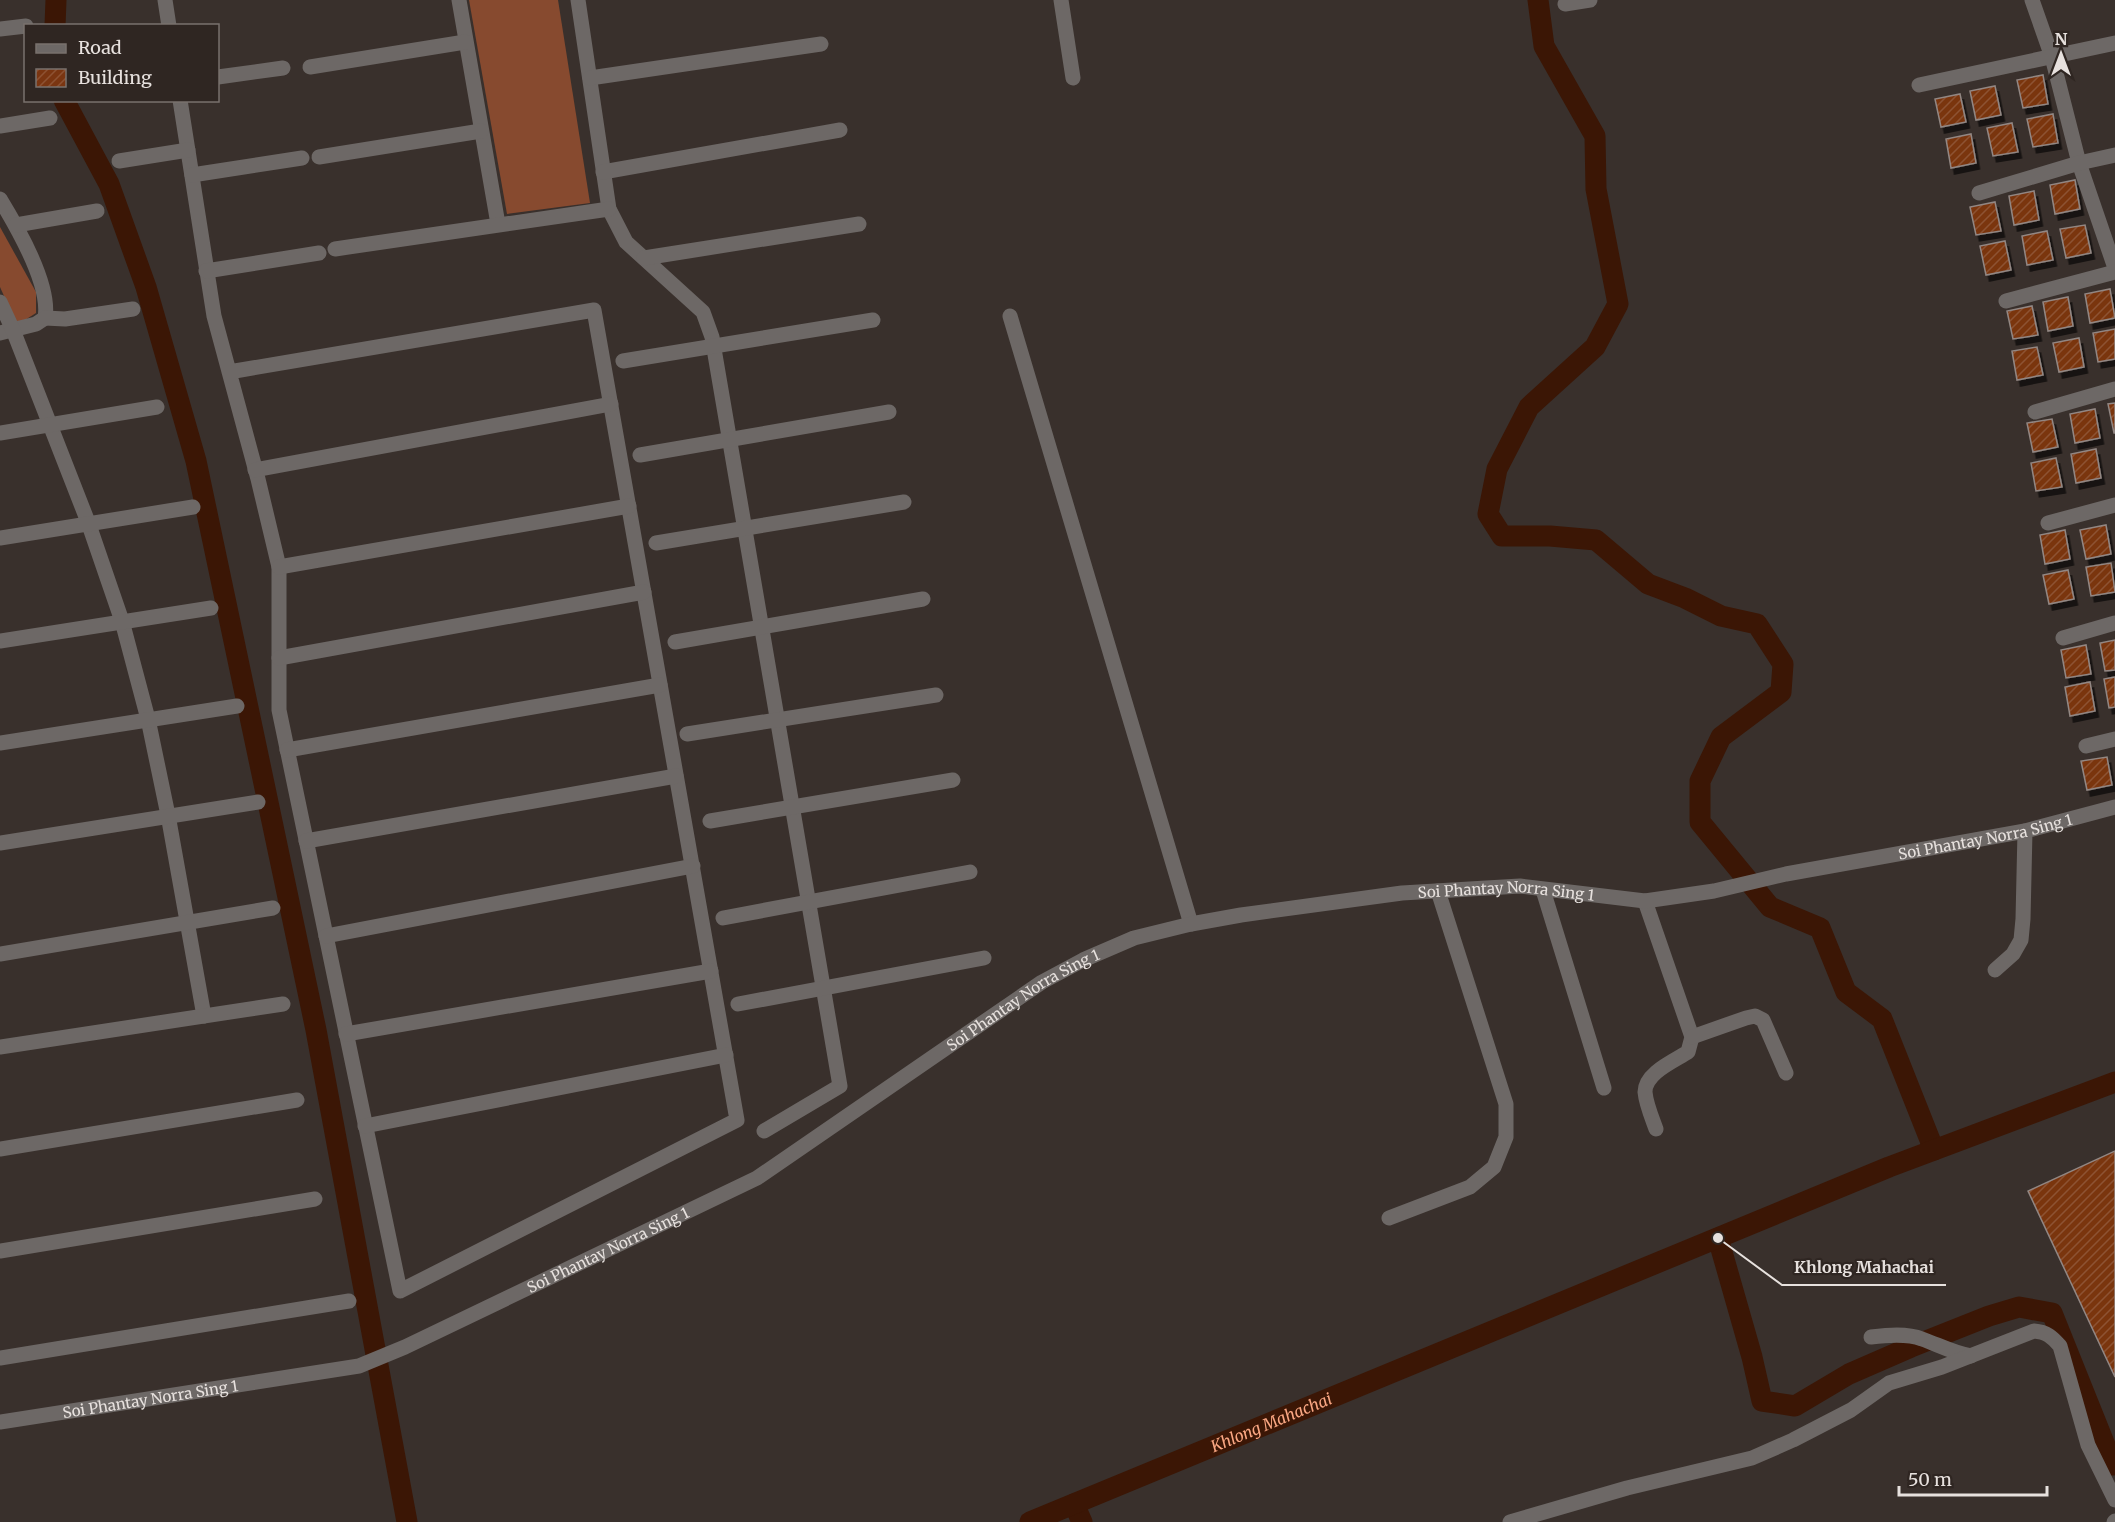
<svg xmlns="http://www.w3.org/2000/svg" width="2115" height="1522" viewBox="0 0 2115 1522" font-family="Merriweather,serif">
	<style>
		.garden { fill: #874a2f }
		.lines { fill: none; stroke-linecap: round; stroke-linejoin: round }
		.canal { stroke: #3b1605; stroke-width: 21 }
		.building { fill: url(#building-hatch); stroke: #928783; stroke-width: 1.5; filter: url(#shadow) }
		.minor { stroke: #6d6866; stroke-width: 15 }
		.tertiary { stroke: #6d6866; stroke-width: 15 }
		.labels { text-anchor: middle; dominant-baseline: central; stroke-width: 4.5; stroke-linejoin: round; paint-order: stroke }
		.street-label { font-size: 15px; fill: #e7e1de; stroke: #2f2622 }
		.water-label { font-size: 16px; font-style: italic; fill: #faa783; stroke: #2f2622 }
		.leader { fill: none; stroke: #e7e1de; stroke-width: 2 }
		.callout-dot { fill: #e7e1de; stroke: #2f2622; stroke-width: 2 }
		.callout-label { font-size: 16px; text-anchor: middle; font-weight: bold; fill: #e7e1de; stroke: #2f2622; stroke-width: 4.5; stroke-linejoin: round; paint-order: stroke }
	</style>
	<defs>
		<pattern id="building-hatch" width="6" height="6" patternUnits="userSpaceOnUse" patternTransform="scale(1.5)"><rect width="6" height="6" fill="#7a3511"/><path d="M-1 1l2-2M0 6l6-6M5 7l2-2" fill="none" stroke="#8d5233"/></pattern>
		<filter id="shadow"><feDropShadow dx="3.5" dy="6" stdDeviation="0" flood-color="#0009"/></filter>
	</defs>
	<rect width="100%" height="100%" fill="#39302c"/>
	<g class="garden">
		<polygon points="469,0 558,0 590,203 507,214"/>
		<polygon points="0,227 36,292 36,313 25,320 16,323 0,287"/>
	</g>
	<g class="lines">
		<g class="canal">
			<polyline points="1538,0 1544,46 1595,136 1596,189 1618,304 1595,347 1529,407 1497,469 1488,514 1502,536 1550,536 1596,540 1648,584 1685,598 1721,616 1757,624 1783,664 1781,692 1721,737 1700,781 1700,822 1770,907 1820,928 1846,992 1882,1019 1934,1150"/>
			<polyline points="55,26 56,0"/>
			<polyline points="64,100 109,184 146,287 196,461 316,1030 407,1522"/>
			<polyline points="1718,1238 1752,1357 1762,1401 1795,1406 1849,1374 1911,1347 1989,1316 2019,1307 2052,1313 2113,1465"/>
			<polyline points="1074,1504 1082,1522"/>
			<path id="s1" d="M1030,1522L1889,1167L2115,1082"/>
		</g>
	</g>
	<g class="building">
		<polygon points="2043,75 2048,104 2023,108 2017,80"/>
		<polygon points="1995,86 2001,115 1976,120 1970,91"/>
		<polygon points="1960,94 1966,122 1941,127 1935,99"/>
		<polygon points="2053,114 2058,143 2033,147 2027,119"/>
		<polygon points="2012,123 2018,152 1993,156 1987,128"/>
		<polygon points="1971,134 1976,163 1951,168 1946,139"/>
		<polygon points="2075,180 2080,209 2055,214 2050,185"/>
		<polygon points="2034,191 2039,220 2014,225 2009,196"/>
		<polygon points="1995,202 2001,231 1976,235 1970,207"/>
		<polygon points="2085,225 2091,253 2066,258 2060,229"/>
		<polygon points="2047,231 2053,260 2027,265 2022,236"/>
		<polygon points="2005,241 2011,270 1986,275 1980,246"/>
		<polygon points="2110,289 2115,318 2090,323 2085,294"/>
		<polygon points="2068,297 2073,326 2048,331 2043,302"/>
		<polygon points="2032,306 2038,335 2013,339 2007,311"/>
		<polygon points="2115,329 2115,359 2098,362 2093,333"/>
		<polygon points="2079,338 2084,367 2059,372 2053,343"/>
		<polygon points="2037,347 2043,375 2017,380 2012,351"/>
		<polygon points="2115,403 2115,433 2114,433 2108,404"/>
		<polygon points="2095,409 2100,438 2075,443 2070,414"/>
		<polygon points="2052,419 2058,447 2033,452 2027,423"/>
		<polygon points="2096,449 2101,478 2076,483 2071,454"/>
		<polygon points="2056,458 2062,487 2036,491 2031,463"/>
		<polygon points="2106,525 2111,554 2086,559 2080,530"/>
		<polygon points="2065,530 2070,559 2045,564 2040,535"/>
		<polygon points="2111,563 2115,592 2091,596 2086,567"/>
		<polygon points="2068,570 2074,599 2049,604 2043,575"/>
		<polygon points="2115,640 2115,670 2105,671 2100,643"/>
		<polygon points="2086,645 2091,674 2066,678 2061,650"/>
		<polygon points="2115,677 2115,707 2109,708 2104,679"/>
		<polygon points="2090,682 2095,711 2070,716 2065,687"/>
		<polygon points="2107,757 2112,785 2087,790 2081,761"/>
		<polygon points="2115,1151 2115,1377 2028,1191"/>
	</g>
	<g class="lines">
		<g class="minor">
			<polyline points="165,0 169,26"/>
			<polyline points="459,0 498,224"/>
			<polyline points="578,0 609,209 626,242 703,312 712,337 840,1086 764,1131"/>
			<polyline points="1061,0 1073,78"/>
			<polyline points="2032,0 2052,57 2079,163 2115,268"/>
			<polyline points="1565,4 1590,0"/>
			<polyline points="0,29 26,26"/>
			<polyline points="310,67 465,42"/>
			<polyline points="218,77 283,68"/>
			<polyline points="590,78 821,44"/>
			<polyline points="1919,85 2115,43"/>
			<polyline points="180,100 214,316 258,479 279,567 279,710 400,1291 737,1120 594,310 229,372"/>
			<polyline points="0,126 50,118"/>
			<polyline points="319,157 481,131"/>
			<polyline points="119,161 188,150"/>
			<polyline points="603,172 840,130"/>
			<polyline points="192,175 302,158"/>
			<polyline points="1979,193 2079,163 2115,155"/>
			<path d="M0,199C17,227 51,285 45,318L36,324L0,333"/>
			<polyline points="16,225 97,211"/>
			<polyline points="335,249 609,209"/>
			<polyline points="644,258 859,224"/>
			<polyline points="206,271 319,253"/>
			<polyline points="2006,301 2115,272"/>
			<polyline points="0,302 13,330 88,522 122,621 148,719 168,815 204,1016"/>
			<polyline points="1010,316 1191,924"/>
			<polyline points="45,318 65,319 133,309"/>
			<polyline points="623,361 873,320"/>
			<polyline points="2035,412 2115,389"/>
			<polyline points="0,433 157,407"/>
			<polyline points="640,455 889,412"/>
			<polyline points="255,470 611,404"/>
			<polyline points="2048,523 2115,505"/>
			<polyline points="0,538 193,507"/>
			<polyline points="656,543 904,502"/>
			<polyline points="279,567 629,506"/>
			<polyline points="2063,638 2115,623"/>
			<polyline points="0,641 211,608"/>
			<polyline points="675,642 923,599"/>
			<polyline points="279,658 644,592"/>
			<polyline points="687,734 936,695"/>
			<polyline points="0,743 237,706"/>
			<polyline points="2086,746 2115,739"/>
			<polyline points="287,750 660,685"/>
			<polyline points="710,821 953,780"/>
			<polyline points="306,841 676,776"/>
			<polyline points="0,843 258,802"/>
			<polyline points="1543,890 1604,1088"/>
			<path d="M1645,901L1692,1037L1688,1052C1674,1061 1645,1073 1645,1092C1646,1104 1652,1118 1656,1129"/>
			<polyline points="723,918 970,872"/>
			<polyline points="326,936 693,866"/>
			<polyline points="0,954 273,908"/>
			<polyline points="1995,970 2013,954 2021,940 2023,919 2025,831"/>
			<polyline points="738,1004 984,958"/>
			<polyline points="346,1034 711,971"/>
			<polyline points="1692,1037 1746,1018 1755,1016 1763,1020 1786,1073"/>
			<polyline points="0,1047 283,1004"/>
			<polyline points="365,1126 726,1055"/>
			<polyline points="0,1149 297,1100"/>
			<polyline points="1389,1218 1470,1187 1494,1167 1506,1137 1506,1104 1438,891"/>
			<polyline points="0,1251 315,1199"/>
			<path d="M1871,1337C1887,1335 1907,1333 1922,1339C1939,1345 1953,1353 1971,1356"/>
			<polyline points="0,1358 349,1301"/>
			<path id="s2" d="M0,1422L359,1366L405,1347L757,1178L1042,982L1083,960L1134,938L1191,924L1241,915L1402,893L1520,886L1645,901L1714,891L1786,874L2025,831L2115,807"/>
			<path d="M1510,1522L1627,1488L1752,1458L1793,1440L1851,1410L1889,1383L1942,1367L2034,1331C2047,1332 2052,1337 2060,1346L2088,1445L2115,1500"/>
		</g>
		<polyline class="tertiary" points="2114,1522 2115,1521"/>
	</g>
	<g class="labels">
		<g class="street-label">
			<text stroke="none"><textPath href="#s2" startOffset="2114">Soi Phantay Norra Sing 1</textPath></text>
			<text stroke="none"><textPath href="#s2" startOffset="1628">Soi Phantay Norra Sing 1</textPath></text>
			<text stroke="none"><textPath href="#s2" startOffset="1124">Soi Phantay Norra Sing 1</textPath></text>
			<text stroke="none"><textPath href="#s2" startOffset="638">Soi Phantay Norra Sing 1</textPath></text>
			<text stroke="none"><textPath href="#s2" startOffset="152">Soi Phantay Norra Sing 1</textPath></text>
		</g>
		<g class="water-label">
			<text stroke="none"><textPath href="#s1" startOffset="261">Khlong Mahachai</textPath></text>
		</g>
	</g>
	<path class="leader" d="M1718 1238L1782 1285H1946"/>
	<circle class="callout-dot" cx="1718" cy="1238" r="6"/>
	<g class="callout-label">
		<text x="1864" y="1273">Khlong Mahachai</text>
	</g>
	<rect x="24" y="24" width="195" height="78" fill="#2f2622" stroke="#79716d" stroke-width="1.5"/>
	<rect x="36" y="44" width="30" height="9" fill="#6d6866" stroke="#79716d" stroke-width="1.5"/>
	<text x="78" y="54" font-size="18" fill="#e7e1de">Road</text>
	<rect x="36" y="69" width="30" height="18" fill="url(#building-hatch)" stroke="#79716d" stroke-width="1.5"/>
	<text x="78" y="84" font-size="18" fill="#e7e1de">Building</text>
	<g transform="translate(2061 54)" stroke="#2f2622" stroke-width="4.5" paint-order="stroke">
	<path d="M0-4.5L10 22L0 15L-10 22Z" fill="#e7e1de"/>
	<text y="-9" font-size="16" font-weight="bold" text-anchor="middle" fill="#e7e1de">N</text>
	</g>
	<path d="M1899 1486v9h148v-9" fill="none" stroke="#e7e1de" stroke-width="3"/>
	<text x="1908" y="1486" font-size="18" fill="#e7e1de" stroke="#2f2622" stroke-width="4.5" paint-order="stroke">50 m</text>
</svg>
